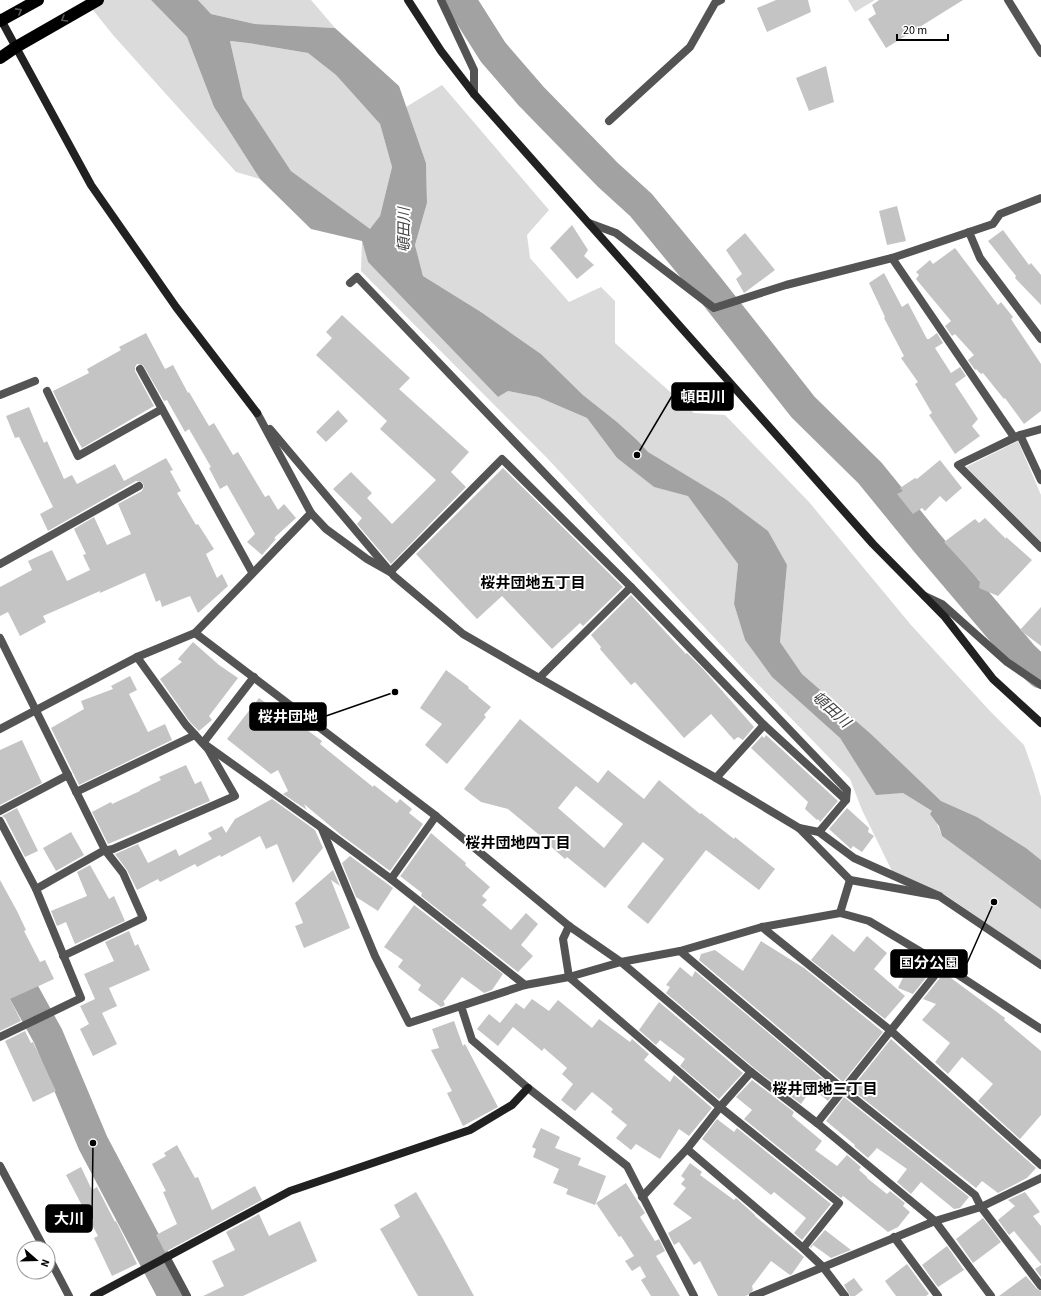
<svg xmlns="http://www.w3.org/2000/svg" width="1041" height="1296" viewBox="0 0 1041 1296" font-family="'Source Sans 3','Noto Sans JP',sans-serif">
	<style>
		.green { fill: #dbdbdb }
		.water { fill: #a2a2a2; fill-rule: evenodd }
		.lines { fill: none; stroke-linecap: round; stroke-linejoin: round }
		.river { stroke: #a2a2a2; stroke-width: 31 }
		.building { fill: #c4c4c4; fill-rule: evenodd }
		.street { stroke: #545454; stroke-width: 8 }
		.secondary { stroke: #212121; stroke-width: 8 }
		.highway { stroke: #000; stroke-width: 12 }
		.oneway { stroke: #595959 }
		.labels { text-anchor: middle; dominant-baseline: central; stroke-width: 4; stroke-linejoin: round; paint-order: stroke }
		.water-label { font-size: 15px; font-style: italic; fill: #434343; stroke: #fff }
		.neighbourhood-label { font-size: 15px; font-weight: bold; fill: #000; stroke: #fff }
		.leader { fill: none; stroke: #000; stroke-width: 1.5 }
		.callout-dot { fill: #000; stroke: #fff; stroke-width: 1.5 }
		.callout { fill: #000; stroke: #000; stroke-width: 1.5 }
		.callout-label { font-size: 15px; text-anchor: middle; font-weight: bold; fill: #fff }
	</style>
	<rect width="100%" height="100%" fill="#fff"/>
	<g class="green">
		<polygon points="85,0 151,0 187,37 214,107 260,179 236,172 113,35"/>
		<polygon points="198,0 311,0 335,28 255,24 211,14"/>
		<polygon points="848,0 875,0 855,12"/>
		<polygon points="230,41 248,43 308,53 336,75 380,124 392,167 380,216 370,230 291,171 243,98"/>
		<polygon points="442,85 549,210 527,235 530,258 569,302 601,287 615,301 615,343 694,413 725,415 809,502 911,625 989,710 1024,745 1034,773 1041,797 1041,860 1026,848 977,817 941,801 871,734 802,674 780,642 787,565 724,498 647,452 637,440 617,422 583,395 541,354 481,312 423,276 415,245 427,203 426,163 406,107"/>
		<polygon points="362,241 368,262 498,397 508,391 538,397 587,418 617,458 654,487 691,495 738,564 734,604 745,640 772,677 840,738 876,794 903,793 932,811 942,836 1041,909 1041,961 947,896 892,871 862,810 850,779 748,674 548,459 361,271"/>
		<polygon points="1018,441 1041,495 1041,542 966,467"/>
	</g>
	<path class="water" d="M151,0H198L211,14L255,24L335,28L399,86L426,163L427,203L415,245L423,276L481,312L541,354L583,395L617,422L637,440L648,452L724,498L768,531L787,565L780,642L802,674L871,734L941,801L977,817L1026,848L1041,860V909L942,836L939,826L930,814L932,811L903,793L876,795L840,738L772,677L745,640L734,604L738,564L688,496L654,487L617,458L587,418L538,397L508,391L498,397L368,262L362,241L311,229L260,179L214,107L187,37ZM230,41L248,43L308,53L336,75L380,124L392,167L380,216L370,229L291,171L243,98Z"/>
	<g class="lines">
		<g class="river">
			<polyline points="460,0 493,52 531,96 608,175 641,205 707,285 803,407 870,473 927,543 1023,656 1041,673"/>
			<polyline points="0,949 48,1036 93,1143 174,1296"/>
		</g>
	</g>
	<g class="building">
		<polygon points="776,0 808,0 811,12 767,32 757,8"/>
		<polygon points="879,0 963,0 886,48 868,19 876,14 872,5"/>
		<polygon points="826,66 834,102 809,111 796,78"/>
		<polygon points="897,206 906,241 887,245 879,211"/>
		<polygon points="572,225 588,250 584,256 594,265 577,279 550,248"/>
		<polygon points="1003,230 1029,265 1031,263 1041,275 1041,305 1015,278 1016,276 988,241"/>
		<polygon points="745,233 775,270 744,293 736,279 742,274 726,250"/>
		<polygon points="955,248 998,305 1001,302 1013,317 1011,319 1041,364 1041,411 1024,424 1005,398 1004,399 983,373 981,374 976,369 975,370 968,360 974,355 955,334 952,336 945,326 951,321 916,279 919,275 916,272 930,260 933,264"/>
		<polygon points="884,273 902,307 908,303 927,339 929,339 937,333 943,343 935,348 951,373 960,367 966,376 955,384 978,419 972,426 980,436 955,454 929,415 932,413 915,384 918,382 901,358 904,356 884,318 885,317 869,283"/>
		<polygon points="342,315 410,378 399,389 469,452 451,472 466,487 391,564 357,524 362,518 333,489 351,472 372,493 367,498 392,524 436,480 380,429 387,421 316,355 332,338 326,332"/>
		<polygon points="146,333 165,369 173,365 188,393 189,392 209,426 214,423 233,455 238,452 265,497 269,495 278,510 284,504 296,518 274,538 276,539 262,555 247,542 255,534 227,485 220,489 209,468 211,467 189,429 185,432 167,400 164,401 143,365 137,364 135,367 135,371 154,406 82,448 73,433 53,391 89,373 87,369 121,350 119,347"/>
		<polygon points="29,407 44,443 47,441 64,479 72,475 77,484 115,464 124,481 166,458 173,470 170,471 181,491 177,493 196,525 198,524 214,549 206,554 217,578 222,574 228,586 198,613 190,596 162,607 160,600 156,602 145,573 100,593 100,591 43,616 46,622 20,636 8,612 0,616 0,587 32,570 28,561 52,550 67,581 90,570 83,555 86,554 74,529 94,517 107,545 131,534 118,504 142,491 144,486 142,482 136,481 48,531 40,514 53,507 19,437 15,438 6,416"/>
		<polygon points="338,410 348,421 326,442 316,432"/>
		<polygon points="940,460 962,488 946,502 940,496 925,511 922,508 913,514 897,494 903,491 900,488 915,478 917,479"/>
		<polygon points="503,468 623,587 583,626 580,623 552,649 502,596 477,619 416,554"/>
		<polygon points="985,518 1006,539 1006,537 1032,560 998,596 979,588 980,581 944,542 975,519 979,523"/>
		<polygon points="631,595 686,654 687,653 703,669 754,727 743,740 738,737 734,740 711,714 684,738 635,682 631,685 600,649 601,647 591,635"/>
		<polygon points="1041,607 1041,646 1020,630"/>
		<polygon points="193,642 219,665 238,678 209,716 212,720 199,731 190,722 160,679 182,662 178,659"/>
		<polygon points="446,670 469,687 468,688 491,707 484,715 486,717 447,764 425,745 442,724 420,708"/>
		<polygon points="130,676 137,690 129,694 148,732 165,724 172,740 79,785 51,728 84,709 81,701 113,689 111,686"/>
		<polygon points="259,698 289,720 291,718 322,741 320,744 373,787 374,785 397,803 400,799 412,809 409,813 423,824 390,871 341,835 304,804 307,810 283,794 288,791 278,770 271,774 227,739"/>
		<path d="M520,719L598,783L608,770L644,799L659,780L700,814L701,813L734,839L735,837L775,869L759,890L706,850L648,924L627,907L664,859L643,842L605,888L567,857L565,859L548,844L549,843L508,809L481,802L464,789ZM576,786L623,824L604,848L558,808Z"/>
		<polygon points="766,735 838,801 820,822 818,819 817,820 805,809 808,802 751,748 762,736 764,738"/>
		<polygon points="22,740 42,783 0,805 0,750"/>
		<polygon points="186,765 195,784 201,781 210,801 108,844 92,812 111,802 112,804 140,791 140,790 161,780 159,777"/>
		<polygon points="272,799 315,830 323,848 293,883 277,844 266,849 260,836 221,857 220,855 197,867 195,864 160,882 158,879 137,890 127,870 115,854 138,844 148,863 176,849 179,856 212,839 208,833 222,826 226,833 235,819"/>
		<polygon points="17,808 38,851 25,857 5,818 2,816"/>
		<polygon points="847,808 869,828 868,832 874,836 862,852 853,846 851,849 829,829"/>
		<polygon points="71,832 84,855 56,871 43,848"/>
		<polygon points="431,833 466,863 465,865 490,887 482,896 487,900 482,905 511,930 526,913 538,924 521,945 533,956 518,972 421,896 422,893 400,876 399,878"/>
		<polygon points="350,856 393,888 378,911 356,897 342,863"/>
		<polygon points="90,865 109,899 114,896 125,921 75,944 66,922 57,926 51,911 87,896 77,872"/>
		<polygon points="333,870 340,886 331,880 350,928 304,948 295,926 303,923 295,903"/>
		<polygon points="0,880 17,911 26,930 24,931 40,962 45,960 54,979 10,999 21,1021 0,1031"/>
		<polygon points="414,905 503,974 492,990 484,993 462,977 444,1001 443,1000 445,1005 441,1007 418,990 421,985 398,967 403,960 384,947"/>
		<polygon points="129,931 135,946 138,944 150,970 109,988 117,1006 102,1013 117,1044 93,1056 80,1029 89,1024 80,1006 95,999 84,974 114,961 105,942"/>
		<polygon points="832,934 854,952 867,936 887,953 874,969 905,996 885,1019 811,960"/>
		<polygon points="761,941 804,968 883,1032 843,1082 699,960 701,954 715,950 743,971"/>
		<polygon points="912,959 933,969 913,994 898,988"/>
		<polygon points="680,967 692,977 695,971 836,1090 828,1101 812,1088 801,1104 754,1068 666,993 670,987 666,985"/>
		<polygon points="943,974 951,978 1005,1018 1004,1020 1041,1051 1041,1115 1020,1139 978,1101 993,1084 962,1057 948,1074 935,1062 950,1043 922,1020 936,1004 923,999"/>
		<polygon points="532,999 549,1011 558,1000 592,1028 599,1019 630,1042 632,1039 649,1054 644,1060 670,1082 674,1075 712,1108 689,1136 679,1129 660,1159 636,1144 631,1150 616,1138 627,1125 611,1112 613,1109 592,1092 575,1111 561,1100 573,1084 562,1074 567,1068 544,1048 542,1051 513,1027 498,1046 477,1029 489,1014 500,1023 516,1003 524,1009"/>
		<polygon points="659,1002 743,1073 719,1099 680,1066 685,1059 660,1040 656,1045 639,1030"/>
		<polygon points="454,1021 463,1046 465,1044 498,1107 463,1126 447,1093 452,1091 431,1050 439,1048 432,1029"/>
		<polygon points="25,1031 31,1043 33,1042 56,1091 33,1102 5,1041"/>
		<polygon points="891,1039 1036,1168 1027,1178 998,1193 982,1181 976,1188 851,1089"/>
		<polygon points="752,1080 794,1112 792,1116 822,1141 815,1150 837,1166 847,1155 861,1167 859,1170 867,1177 867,1178 887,1194 890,1191 905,1203 903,1206 910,1212 898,1227 888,1232 843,1196 841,1198 744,1119 752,1110 736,1097"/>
		<polygon points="844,1097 969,1197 960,1208 954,1209 921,1182 911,1194 897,1182 907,1169 877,1148 868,1158 854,1146 855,1145 826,1121"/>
		<polygon points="717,1119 734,1132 737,1128 831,1204 802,1240 794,1233 806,1218 774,1192 771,1195 702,1139"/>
		<polygon points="541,1128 560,1137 555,1148 581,1158 578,1165 606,1176 595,1205 566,1194 568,1189 553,1183 559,1169 533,1157 536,1149 532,1147"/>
		<polygon points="177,1145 195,1178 198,1177 212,1210 255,1186 262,1200 165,1252 156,1235 177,1224 163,1192 166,1191 152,1164 166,1156 164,1153"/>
		<polygon points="690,1163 702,1172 700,1175 734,1200 736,1198 755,1215 755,1216 804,1257 792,1274 790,1275 771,1261 752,1286 753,1290 748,1295 745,1296 718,1296 700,1261 694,1265 679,1242 674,1245 668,1233 692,1218 673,1204 686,1188 681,1184 685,1179 681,1176"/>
		<polygon points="81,1167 92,1190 97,1187 115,1222 116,1221 137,1264 112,1276 94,1238 98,1236 66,1175"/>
		<polygon points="626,1183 645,1213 640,1217 655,1241 659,1239 665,1251 656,1256 680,1296 651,1296 641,1280 646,1277 640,1266 632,1271 625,1261 634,1256 621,1236 619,1237 596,1203"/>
		<polygon points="416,1192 442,1237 474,1296 418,1296 380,1229 400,1217 394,1205"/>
		<polygon points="1025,1192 1040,1212 1033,1216 1041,1226 1041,1264 1014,1231 1009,1235 998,1220 1015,1206 1008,1200"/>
		<polygon points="259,1214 269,1236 300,1221 317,1261 243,1296 203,1296 224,1286 212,1261 235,1250 226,1232"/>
		<polygon points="983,1218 1001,1242 973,1263 956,1239"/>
		<polygon points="825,1230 851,1250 831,1258 813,1245 811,1248 810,1247"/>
		<polygon points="947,1246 964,1270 938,1287 922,1265"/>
		<polygon points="907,1264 929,1294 926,1296 896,1296 885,1281"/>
		<polygon points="1041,1265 1041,1277 1035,1269"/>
		<polygon points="1026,1276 1037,1289 1041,1291 1041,1296 999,1296"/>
		<polygon points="854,1278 863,1290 855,1296 850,1296 844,1285"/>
	</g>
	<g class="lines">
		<g class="street">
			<polyline points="441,0 474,70 474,94"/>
			<polyline points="1008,0 1041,53"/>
			<polyline points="609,121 690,47 715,3 721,0"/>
			<polyline points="589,223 616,233 714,308 786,285 892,258 993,224 1000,214 1041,198"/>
			<polyline points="969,232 980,258 1041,339"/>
			<polyline points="892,258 1014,437"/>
			<polyline points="350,283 357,277 847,790 846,800 819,832 799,828"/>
			<polyline points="140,369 252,572"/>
			<polyline points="47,391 78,456 162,409"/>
			<polyline points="0,395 35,381"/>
			<polyline points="257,413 311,513 326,529 367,559 390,572 502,459 631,587 764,725 846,800"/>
			<polyline points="270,429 394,576 463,634 539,678 631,587"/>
			<polyline points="1041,429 1020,435 958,465 1041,548"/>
			<polyline points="1020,435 1041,480"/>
			<polyline points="0,564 139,486"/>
			<polyline points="925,596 942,604 1007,662 1041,685"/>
			<polyline points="195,633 436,816 569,926 621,962 751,1072 817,1123 935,1221 991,1296"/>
			<polyline points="0,638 105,850 123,873 143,918 63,956"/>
			<polyline points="254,677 203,743 322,828 391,879 525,985"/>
			<polyline points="539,678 716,778 764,725"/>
			<polyline points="0,729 137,657 195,633 311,513"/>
			<polyline points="716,778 799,828 850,880 939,896"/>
			<polyline points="76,792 195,735"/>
			<polyline points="0,811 68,775"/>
			<polyline points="0,821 36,889"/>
			<polyline points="322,829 375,956 409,1023 461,1006"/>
			<polyline points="819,832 854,858 939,896 1041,965"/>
			<polyline points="391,879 436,816"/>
			<polyline points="840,913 850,880"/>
			<polyline points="569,926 563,939 569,977 720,1107 839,1203 803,1248"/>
			<polyline points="762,927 890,1030 1041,1165"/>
			<polyline points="680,951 762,927 840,913 869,921 943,965 817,1123"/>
			<polyline points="943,965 1041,1029"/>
			<polyline points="0,1037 81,998 36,889 103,851 113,849 235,796 208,749 186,725 137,657"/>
			<polyline points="687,1149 803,1248 823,1267 845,1296"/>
			<polyline points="0,1166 44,1248"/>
			<polyline points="642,1197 687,1149 720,1107 751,1072"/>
			<polyline points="894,1237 938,1296"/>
			<polyline points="48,1256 69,1296"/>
			<polyline points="166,1257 187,1296"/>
			<polyline points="694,1296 627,1166 528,1088 472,1040 461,1006 525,985 569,977 621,962 680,951 844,1090 975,1195 981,1207 1041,1286"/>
			<polyline points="753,1296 935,1221 981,1207 1041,1178"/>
		</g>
		<g class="secondary">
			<polyline points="408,0 441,51 474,94 873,544 945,617 993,679 1041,723"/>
			<polyline points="0,18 91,185 176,307 257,413"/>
			<polyline points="94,1296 290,1191 470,1130 512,1105 528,1088"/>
		</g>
		<g class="highway">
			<polyline points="0,21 38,0"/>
			<polyline points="0,58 16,47 98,0"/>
		</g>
	</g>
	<defs><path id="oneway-chevron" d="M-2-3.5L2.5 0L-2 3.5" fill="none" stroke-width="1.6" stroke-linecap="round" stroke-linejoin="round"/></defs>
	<g class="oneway">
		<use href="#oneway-chevron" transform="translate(19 11) rotate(-29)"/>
		<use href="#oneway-chevron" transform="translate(64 19) rotate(150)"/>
	</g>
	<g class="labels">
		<g class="water-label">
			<text transform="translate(404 230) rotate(-90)">頓田川</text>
			<text transform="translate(831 710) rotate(42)">頓田川</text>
		</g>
		<g class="neighbourhood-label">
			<text x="533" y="583">桜井団地五丁目</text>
			<text x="518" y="843">桜井団地四丁目</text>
			<text x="825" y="1089">桜井団地三丁目</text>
		</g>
	</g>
	<path class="leader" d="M637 455L672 396M395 692L326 716M994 902L967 963M93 1143L92 1219"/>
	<g class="callout-dot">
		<circle cx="637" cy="455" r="4"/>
		<circle cx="395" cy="692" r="4"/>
		<circle cx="994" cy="902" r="4"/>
		<circle cx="93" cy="1143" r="4"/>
	</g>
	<g class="callout">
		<rect x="672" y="383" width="61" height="27" rx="4"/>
		<rect x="250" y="703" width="76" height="27" rx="4"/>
		<rect x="891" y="950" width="76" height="27" rx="4"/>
		<rect x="46" y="1205" width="46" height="27" rx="4"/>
	</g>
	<g class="callout-label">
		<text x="703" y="402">頓田川</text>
		<text x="288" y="722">桜井団地</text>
		<text x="929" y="968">国分公園</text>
		<text x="69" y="1224">大川</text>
	</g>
	<g transform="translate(36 1260) rotate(110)"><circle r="19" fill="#ffffff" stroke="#999999"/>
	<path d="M0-3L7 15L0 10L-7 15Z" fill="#000000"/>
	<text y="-6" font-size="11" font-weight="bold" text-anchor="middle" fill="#000000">N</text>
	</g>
	<path d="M897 34v6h51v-6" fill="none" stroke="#000000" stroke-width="2"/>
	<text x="903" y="34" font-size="12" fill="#000000" stroke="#ffffff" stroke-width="3" paint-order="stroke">20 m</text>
</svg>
